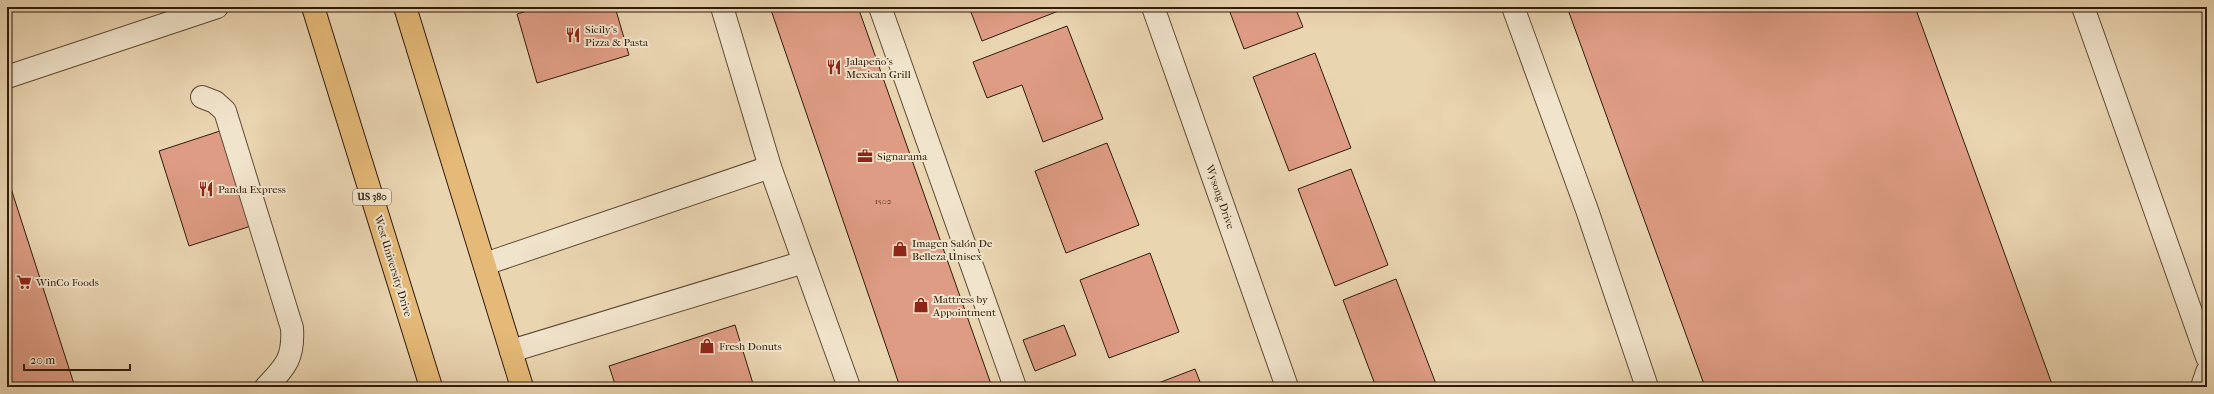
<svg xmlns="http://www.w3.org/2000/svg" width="2214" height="394" viewBox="0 0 2214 394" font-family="'IM FELL French Canon',serif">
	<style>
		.building { fill: #de9c84; stroke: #2f1b0b }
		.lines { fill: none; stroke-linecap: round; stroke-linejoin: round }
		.minor-casing { stroke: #5e4a34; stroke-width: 24 }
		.highway-casing { stroke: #2f1b0b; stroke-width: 24 }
		.minor { stroke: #f1e4cc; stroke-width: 22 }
		.highway { stroke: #e5ba78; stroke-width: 22 }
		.labels { text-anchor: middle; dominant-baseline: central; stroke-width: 4; stroke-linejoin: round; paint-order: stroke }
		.number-label { font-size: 9px; fill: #5b3b29 }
		.shield { fill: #f1e4cc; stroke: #695745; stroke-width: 1 }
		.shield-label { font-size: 10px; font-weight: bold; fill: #2f1b0b }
		.poi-label { font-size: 11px; fill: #2f1b0b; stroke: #f1e4cc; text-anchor: start }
		.street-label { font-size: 11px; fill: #2f1b0b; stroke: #f1e4cc }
	</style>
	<rect width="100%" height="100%" fill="#ead5b1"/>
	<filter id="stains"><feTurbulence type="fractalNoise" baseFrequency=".005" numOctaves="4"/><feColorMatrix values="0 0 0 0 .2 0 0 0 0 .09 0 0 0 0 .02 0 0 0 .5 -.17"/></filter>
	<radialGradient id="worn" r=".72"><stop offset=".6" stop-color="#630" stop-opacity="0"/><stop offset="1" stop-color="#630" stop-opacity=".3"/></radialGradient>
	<g class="building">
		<polygon points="540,7 615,7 629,55 537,83 517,14"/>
		<polygon points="770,7 858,7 992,387 900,387"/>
		<polygon points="969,7 1060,7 1061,10 982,41"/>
		<polygon points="1228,7 1295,7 1303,27 1244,49"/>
		<polygon points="1567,7 1915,7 2053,387 1705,387"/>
		<polygon points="1067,26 1103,119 1043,142 1022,85 987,98 973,62"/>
		<polygon points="1315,53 1351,148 1289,171 1253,77"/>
		<polygon points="223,130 251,226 189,246 159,151"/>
		<polygon points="1107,143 1139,225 1066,253 1035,171"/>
		<polygon points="1351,169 1388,265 1335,286 1298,189"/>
		<polygon points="7,176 75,387 7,387"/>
		<polygon points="1150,253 1179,332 1109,358 1080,280"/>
		<polygon points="1396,279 1436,384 1429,387 1376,387 1343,300"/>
		<polygon points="735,325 754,387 616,387 609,366"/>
		<polygon points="1064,325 1076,355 1035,371 1023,340"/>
		<polygon points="1195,369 1202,387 1148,387"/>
	</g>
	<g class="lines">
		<g class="minor-casing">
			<g id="minor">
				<polyline points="722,7 770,167 804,262"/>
				<polyline points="880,7 1015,387"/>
				<polyline points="1153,7 1287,387"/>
				<polyline points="1513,7 1587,210 1647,387"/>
				<polyline points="2083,7 2207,357"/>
				<polyline points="7,77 217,7"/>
				<path d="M202,97L215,102L225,111L292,328C294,358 286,366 266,387"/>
				<polyline points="485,264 770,167"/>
				<polyline points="511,351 804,262 849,387"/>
				<polyline points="2202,387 2207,372"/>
			</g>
		</g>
		<g class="highway-casing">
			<g id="highway">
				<polyline points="313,7 431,387"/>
				<polyline points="405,7 522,387"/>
			</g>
		</g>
		<use href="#minor" class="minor"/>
		<use href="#highway" class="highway"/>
	</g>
	<defs>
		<g id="restaurant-bare" transform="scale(1.2)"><path d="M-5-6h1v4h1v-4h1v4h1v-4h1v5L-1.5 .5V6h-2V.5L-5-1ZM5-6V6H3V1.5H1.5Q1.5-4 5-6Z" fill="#8f2418" stroke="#f1e4cc" stroke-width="2.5" paint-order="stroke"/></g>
		<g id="office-bare" transform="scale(1.2)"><path d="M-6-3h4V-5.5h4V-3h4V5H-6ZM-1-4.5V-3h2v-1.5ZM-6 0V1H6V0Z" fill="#8f2418" stroke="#f1e4cc" stroke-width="2.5" paint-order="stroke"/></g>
		<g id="shop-bare" transform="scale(1.2)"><path d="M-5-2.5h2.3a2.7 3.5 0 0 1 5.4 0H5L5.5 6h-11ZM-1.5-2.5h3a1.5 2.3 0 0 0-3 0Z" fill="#8f2418" stroke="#f1e4cc" stroke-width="2.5" paint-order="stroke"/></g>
		<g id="supermarket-bare" transform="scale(1.2)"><path d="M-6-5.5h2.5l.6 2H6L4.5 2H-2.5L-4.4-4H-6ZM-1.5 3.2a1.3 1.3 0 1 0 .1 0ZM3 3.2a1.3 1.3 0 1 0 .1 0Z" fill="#8f2418" stroke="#f1e4cc" stroke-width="2.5" paint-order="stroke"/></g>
	</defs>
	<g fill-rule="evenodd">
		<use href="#restaurant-bare" x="573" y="35"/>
		<use href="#restaurant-bare" x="834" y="67"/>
		<use href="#office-bare" x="865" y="156"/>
		<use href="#restaurant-bare" x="206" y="189"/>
		<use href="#shop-bare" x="900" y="249"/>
		<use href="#supermarket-bare" x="24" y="282"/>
		<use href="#shop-bare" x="921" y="305"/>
		<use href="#shop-bare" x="707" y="346"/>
	</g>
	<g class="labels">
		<g class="number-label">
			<text x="883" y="201">1502</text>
		</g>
		<rect class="shield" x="353" y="189" width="38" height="16" rx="3"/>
		<g class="shield-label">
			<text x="372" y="197">US 380</text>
		</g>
		<g class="poi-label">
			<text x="585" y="29">Sicily's<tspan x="585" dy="13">Pizza &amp; Pasta</tspan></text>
			<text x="846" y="61">Jalapeño's<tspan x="846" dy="13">Mexican Grill</tspan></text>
			<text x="877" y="156">Signarama</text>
			<text x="218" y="189">Panda Express</text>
			<text x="912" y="243">Imagen Salón De<tspan x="912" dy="13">Belleza Unisex</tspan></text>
			<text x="36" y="282">WinCo Foods</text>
			<text x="933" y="299">Mattress by<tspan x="933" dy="13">Appointment</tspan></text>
			<text x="719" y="346">Fresh Donuts</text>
		</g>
		<g class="street-label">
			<text transform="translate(1220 197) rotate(71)">Wysong Drive</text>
			<text transform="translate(393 266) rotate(73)">West University Drive</text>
		</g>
	</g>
	<rect width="2214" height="394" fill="none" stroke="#ead5b1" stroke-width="24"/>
	<rect x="8" y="8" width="2198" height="378" fill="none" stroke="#2f1b0b" stroke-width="2"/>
	<rect x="12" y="12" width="2190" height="370" fill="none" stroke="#2f1b0b"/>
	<path d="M24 364v6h106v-6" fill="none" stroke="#2f1b0b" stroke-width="2"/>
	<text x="30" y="364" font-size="12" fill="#2f1b0b" stroke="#f1e4cc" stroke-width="3" paint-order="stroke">20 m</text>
	<rect width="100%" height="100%" filter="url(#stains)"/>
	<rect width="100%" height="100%" fill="url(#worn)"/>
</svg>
